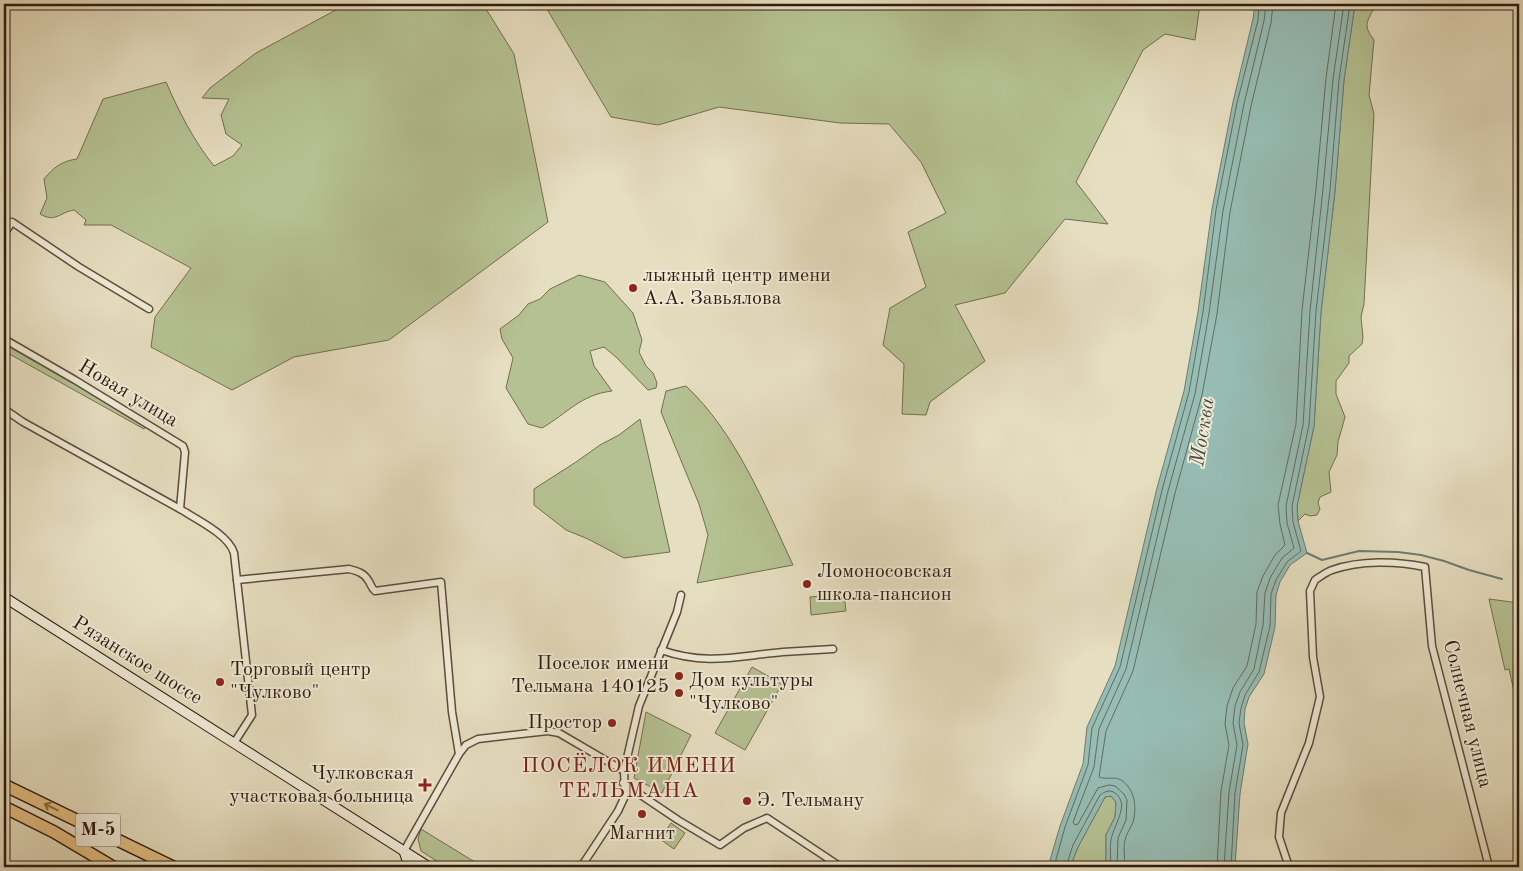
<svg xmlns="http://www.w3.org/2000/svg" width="1523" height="871" viewBox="0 0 1523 871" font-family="'Old Standard TT',serif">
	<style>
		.green { fill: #b5c192; stroke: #726e50 }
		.water { fill: #96bcb3; stroke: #6d7c71 }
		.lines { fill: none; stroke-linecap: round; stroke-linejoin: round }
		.shore { stroke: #626c61; stroke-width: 1 }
		.stream { stroke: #6d7c71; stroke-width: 2 }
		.minor-casing { stroke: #5d4c3b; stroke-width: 9 }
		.secondary-casing { stroke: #2f1c0f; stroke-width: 11 }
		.trunk-casing { stroke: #2f1c0f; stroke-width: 14 }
		.minor { stroke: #efead6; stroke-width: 6 }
		.secondary { stroke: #efead6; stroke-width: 9 }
		.trunk { stroke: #e3bf80; stroke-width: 11 }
		.oneway { stroke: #896e48 }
		.poi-dot { fill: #8f2418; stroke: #efead6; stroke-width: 2 }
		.labels { text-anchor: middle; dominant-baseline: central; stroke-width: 4; stroke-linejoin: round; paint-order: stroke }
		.shield { fill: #efead6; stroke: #695a4b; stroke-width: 1 }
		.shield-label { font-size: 19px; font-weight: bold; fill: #2f1c0f }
		.poi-label { font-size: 20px; fill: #2f1c0f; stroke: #efead6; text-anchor: start }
		.street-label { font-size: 20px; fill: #2f1c0f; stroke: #efead6 }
		.water-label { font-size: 21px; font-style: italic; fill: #4e4c40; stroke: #efead6 }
		.quarter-label { font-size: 22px; letter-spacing: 1px; fill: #7a1f14; stroke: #efead6 }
	</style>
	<rect width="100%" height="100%" fill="#e6dec0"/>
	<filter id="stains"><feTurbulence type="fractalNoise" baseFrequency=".004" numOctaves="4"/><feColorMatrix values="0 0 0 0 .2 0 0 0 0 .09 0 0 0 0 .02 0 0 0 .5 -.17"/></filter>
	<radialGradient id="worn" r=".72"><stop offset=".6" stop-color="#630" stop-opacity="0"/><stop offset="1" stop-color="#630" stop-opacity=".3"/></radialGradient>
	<g class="green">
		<path d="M347,4H479L488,12L514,54L548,222L389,340L294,357L232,390L151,347L155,317L191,268L111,225H84L86,220L74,210C58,213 56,223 40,214L47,198L44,179C54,167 62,161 77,159L103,99L166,82C179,112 194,141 214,166L233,156L242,145L226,134L221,115L229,99L202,98L210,88L256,53Z"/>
		<polygon points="544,4 1200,4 1195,40 1165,34 1143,50 1076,182 1108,224 1065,219 1005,293 955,305 985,361 930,402 926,415 902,414 904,364 883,345 890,308 926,287 908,232 946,213 921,162 889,124 840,123 719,107 658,125 611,117"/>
		<path d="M1355,4H1375C1369,22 1361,23 1374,40L1369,95L1374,114L1364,304L1361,317L1363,337L1362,344L1349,356V363L1336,381V394L1345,417L1338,442L1337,455L1329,472L1331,492L1320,497L1318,503L1320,509L1317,515L1310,516L1305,514L1298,521L1297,506L1314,426L1321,312L1335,191L1344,80Z"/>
		<path d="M579,275L605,282L633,313L642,340L639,352L646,366L653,373L657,383L656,388L648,390L616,357L604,347L590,351L594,366L612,391C580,395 568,413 542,428L528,424L506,388L513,358L502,339L500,329L519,315L528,304L540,299L550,289Z"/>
		<polygon points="4,344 147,424 144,429 4,351"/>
		<path d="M686,386C736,433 764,503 793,565L697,583L708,535L699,504L661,412L666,391Z"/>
		<polygon points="640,419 670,552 624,558 588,539 566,530 534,505 534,489 576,462 600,445 619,435"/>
		<polygon points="844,594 846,611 811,615 810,597"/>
		<polygon points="1489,599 1519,603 1519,714 1509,669 1505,670"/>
		<polygon points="752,667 782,684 745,750 715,733"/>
		<polygon points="646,712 691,735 662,793 634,778"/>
		<polygon points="1111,796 1116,802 1115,817 1106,835 1106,867 1070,867 1078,847 1105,797"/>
		<polygon points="671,823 685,833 674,849 660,839"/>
		<polygon points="421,829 483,867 446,867 421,851 418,839"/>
	</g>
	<polygon class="water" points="1255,4 1355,4 1344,80 1335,191 1321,312 1314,426 1297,506 1298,521 1307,553 1290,565 1280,582 1276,595 1275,627 1264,674 1249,697 1245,709 1244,723 1248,744 1240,794 1235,867 1106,867 1106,835 1115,817 1116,802 1111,796 1105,797 1078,847 1070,867 1048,867 1060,826 1083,764 1087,727 1115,666 1157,488 1184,391 1198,312 1212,209 1233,102 1253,19"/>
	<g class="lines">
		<g class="shore">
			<polyline points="1054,867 1065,827 1088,765 1092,728 1120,667 1162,490 1189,392 1203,312 1216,210 1237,103 1258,20 1259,4"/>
			<path d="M1066,867L1073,845L1100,795C1104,792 1110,789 1115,793C1130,804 1115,823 1112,836C1109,845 1111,858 1111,867"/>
			<polyline points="1117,867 1118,838 1126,820 1127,800 1124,794 1115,786 1109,785 1098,788 1078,824 1075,825 1073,822 1094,767 1099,729 1126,669 1168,491 1195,394 1209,313 1223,211 1244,104 1264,21 1266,4"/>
			<path d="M1125,867C1125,859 1123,848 1125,840C1126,834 1131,828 1133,822C1137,807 1135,789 1121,780C1114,776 1106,780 1099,777L1106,731L1133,671L1175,493L1202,395L1217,314L1230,212L1251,106L1271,23L1273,4"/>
			<polyline points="1217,867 1221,791 1229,745 1225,724 1227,706 1233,688 1247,666 1256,624 1257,592 1263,576 1275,555 1285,545 1280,524 1278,505 1296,424 1302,310 1316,189 1326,78 1336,4"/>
			<polyline points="1224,867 1229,792 1237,745 1233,723 1235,706 1240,692 1254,669 1263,625 1265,593 1270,578 1282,558 1294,548 1287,523 1286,506 1303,425 1310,311 1323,189 1333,79 1344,4"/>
			<polyline points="1231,867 1235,793 1243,745 1239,723 1241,708 1245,695 1259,672 1270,626 1271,594 1276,580 1287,562 1301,551 1293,522 1292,506 1309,425 1316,311 1330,190 1339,80 1350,4"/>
		</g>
		<polyline class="stream" points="1307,553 1322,560 1359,551 1398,552 1421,555 1444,561 1469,570 1502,579"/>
		<g class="minor-casing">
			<g id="minor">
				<polyline points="4,234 12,222 79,267 149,309"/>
				<path d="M4,339L75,380L183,446L185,452L180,509C196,519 229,535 234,553L252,715L234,743"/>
				<polyline points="4,409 23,422 180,509"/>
				<path d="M237,580L349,569C357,571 364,573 368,580C371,584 371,588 375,591L441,582L452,712L459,754"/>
				<path d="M661,650C707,666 737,656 783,652C799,651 816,650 833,649"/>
				<polyline points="623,783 678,820 720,845 744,828 767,818 841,867"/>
				<polyline points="404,851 459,754 466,745 478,739 548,731 559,733 624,771"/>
				<polyline points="581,867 618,811 625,796 624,771 639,706 677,612 681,595"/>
				<path d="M1289,867L1279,837L1281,813L1309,743L1320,697L1313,657L1310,591L1315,580C1320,577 1326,572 1332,570C1361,560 1396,561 1425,567L1432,646L1489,867"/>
			</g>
		</g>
		<g class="secondary-casing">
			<g id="secondary">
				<polyline points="4,597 429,867"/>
				<polyline points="404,851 409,867"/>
			</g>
		</g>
		<g class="trunk-casing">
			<g id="trunk">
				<polyline points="4,785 173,867"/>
				<polyline points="4,807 54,832 113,867"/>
			</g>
		</g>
		<use href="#minor" class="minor"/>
		<use href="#secondary" class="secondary"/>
		<use href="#trunk" class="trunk"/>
	</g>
	<defs><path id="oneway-shaft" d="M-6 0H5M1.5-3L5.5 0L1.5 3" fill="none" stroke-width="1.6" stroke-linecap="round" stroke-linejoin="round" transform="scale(1.25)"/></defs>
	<use class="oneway" href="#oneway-shaft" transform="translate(51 807) rotate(-154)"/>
	<g class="poi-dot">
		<circle cx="633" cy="288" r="5"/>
		<circle cx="807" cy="584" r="5"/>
		<circle cx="679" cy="676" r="5"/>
		<circle cx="220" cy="682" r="5"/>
		<circle cx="679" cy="693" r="5"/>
		<circle cx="612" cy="723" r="5"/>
		<path d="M422.5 777.5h5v5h5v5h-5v5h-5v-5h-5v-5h5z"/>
		<circle cx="747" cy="801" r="5"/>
		<circle cx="642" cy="814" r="5"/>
	</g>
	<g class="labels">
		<rect class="shield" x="75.5" y="813.5" width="45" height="33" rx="4"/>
		<g class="shield-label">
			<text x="98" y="830">М-5</text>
		</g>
		<g class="poi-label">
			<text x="643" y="276">лыжный центр имени<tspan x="643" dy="23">А.А. Завьялова</tspan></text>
			<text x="817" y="572">Ломоносовская<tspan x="817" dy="23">школа-пансион</tspan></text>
			<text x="669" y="664" text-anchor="end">Поселок имени<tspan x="669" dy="23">Тельмана 140125</tspan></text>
			<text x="230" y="670">Торговый центр<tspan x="230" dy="23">"Чулково"</tspan></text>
			<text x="689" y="681">Дом культуры<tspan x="689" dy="23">"Чулково"</tspan></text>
			<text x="602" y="723" text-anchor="end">Простор</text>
			<text x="414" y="774" text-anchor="end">Чулковская<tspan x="414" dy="23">участковая больница</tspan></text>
			<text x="757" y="801">Э. Тельману</text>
			<text x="642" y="834" text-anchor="middle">Магнит</text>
		</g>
		<g class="street-label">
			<text transform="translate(128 394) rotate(31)">Новая улица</text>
			<text transform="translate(137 661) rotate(32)">Рязанское шоссе</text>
			<text transform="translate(1467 714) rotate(76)">Солнечная улица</text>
		</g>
		<g class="water-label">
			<text transform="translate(1203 432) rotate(-81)">Москва</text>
		</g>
		<g class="quarter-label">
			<text x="629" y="766">ПОСЁЛОК ИМЕНИ<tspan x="629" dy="25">ТЕЛЬМАНА</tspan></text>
		</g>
	</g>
	<rect width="1523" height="871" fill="none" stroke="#e6dec0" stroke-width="20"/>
	<rect x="5" y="5" width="1513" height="861" fill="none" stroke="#2f1c0f" stroke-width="2.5"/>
	<rect x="10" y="10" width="1503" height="851" fill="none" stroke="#2f1c0f"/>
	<rect width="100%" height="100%" filter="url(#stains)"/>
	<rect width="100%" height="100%" fill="url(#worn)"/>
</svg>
